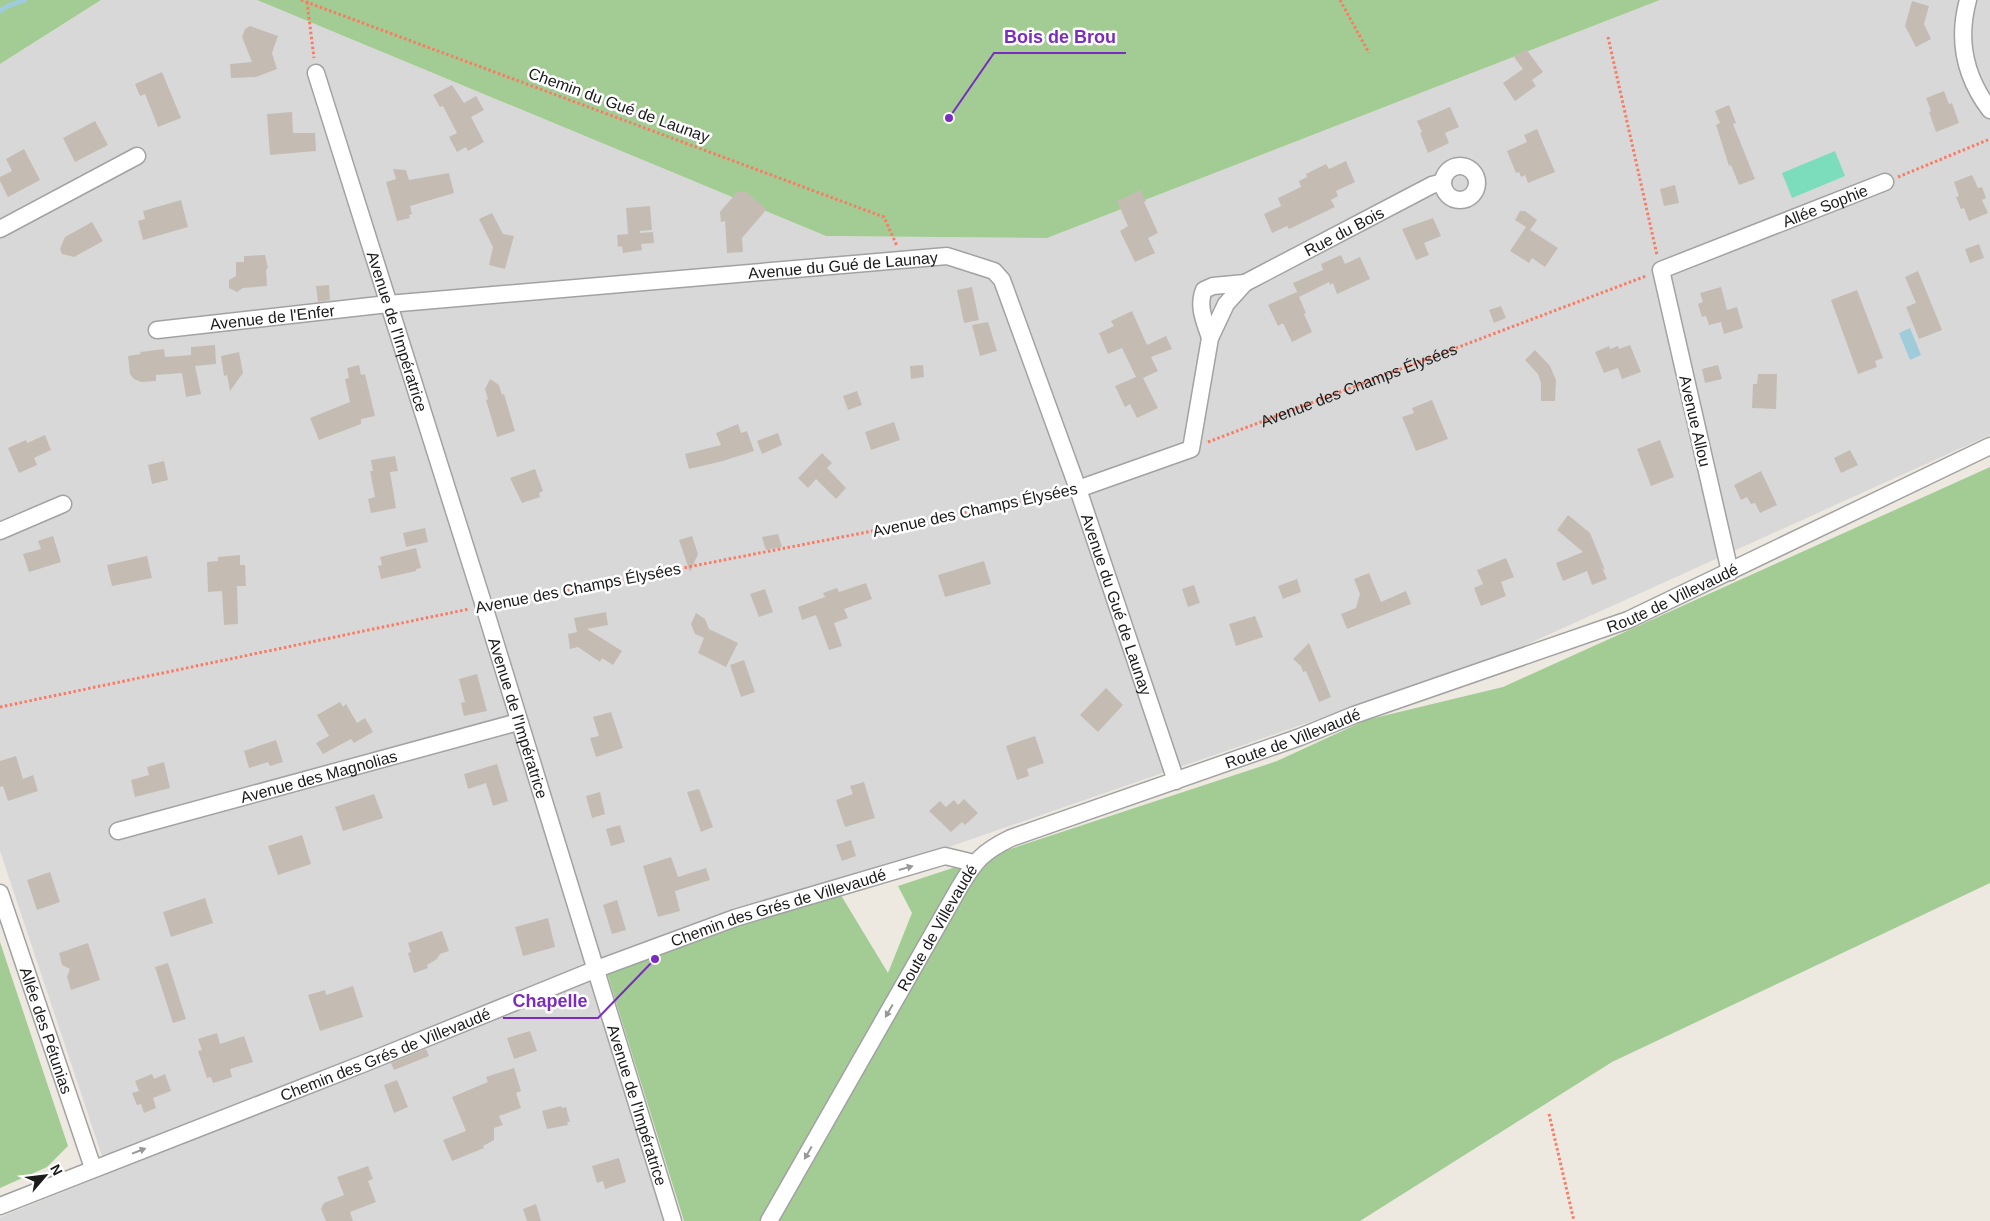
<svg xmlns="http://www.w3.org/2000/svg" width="1990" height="1221" viewBox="0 0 1990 1221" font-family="Helvetica,sans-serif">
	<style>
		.residential { fill: #d9d8d8 }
		.forest { fill: #a2cc94 }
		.pitch { fill: #7cddbd }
		.water { fill: #9fcbdb }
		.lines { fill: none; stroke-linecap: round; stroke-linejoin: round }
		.stream { stroke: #9fcbdb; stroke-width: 5 }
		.building { fill: #c4bcb3 }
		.street-casing { stroke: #a2a2a2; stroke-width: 19 }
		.path { stroke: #fa7b64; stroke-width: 3; stroke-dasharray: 2.5 2.5; stroke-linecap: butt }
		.street { stroke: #fff; stroke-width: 16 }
		.oneway { fill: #989898 }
		.labels { text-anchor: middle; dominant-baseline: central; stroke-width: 5; stroke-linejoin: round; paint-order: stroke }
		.street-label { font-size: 16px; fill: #1b1b1b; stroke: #fff }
		.leader { fill: none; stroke: #7b2cbf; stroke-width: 2 }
		.callout-dot { fill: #7b2cbf; stroke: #fff; stroke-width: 2 }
		.callout-label { font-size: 18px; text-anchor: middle; font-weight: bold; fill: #7b2cbf; stroke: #fff; stroke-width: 5; stroke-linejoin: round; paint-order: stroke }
	</style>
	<rect width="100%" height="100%" fill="#ede9e0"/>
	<polygon class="residential" points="101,0 257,0 826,236 1047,238 1660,0 1990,0 1990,435 1506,654 594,970 673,1221 0,1221 0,1217 108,1174 0,851 0,64"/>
	<g class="forest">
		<polygon points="0,0 101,0 0,64"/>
		<polygon points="257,0 1660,0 1047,238 826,236"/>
		<polygon points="1990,467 1990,883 1612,1062 1360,1221 684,1221 606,970 839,892 888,973 912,913 898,886 1277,761 1366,720 1503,687"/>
		<polygon points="0,942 68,1146 47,1167 0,1188"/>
	</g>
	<polygon class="pitch" points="1835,151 1845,176 1792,198 1782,173"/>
	<polygon class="water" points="1910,328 1921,355 1910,360 1899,333"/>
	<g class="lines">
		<polyline class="stream" points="0,11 8,6 25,0"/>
	</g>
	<g class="building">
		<polygon points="1912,1 1929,6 1924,24 1931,39 1916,47 1905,26"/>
		<polygon points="250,26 278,36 272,53 277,69 256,77 231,78 230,64 252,62 242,37 245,29"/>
		<polygon points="1526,49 1543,72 1532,80 1536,86 1515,101 1503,83 1523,69 1514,57"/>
		<polygon points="162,72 181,118 158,127 145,94 140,96 135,84"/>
		<polygon points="452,85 464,103 476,96 484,110 471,117 484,142 468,151 466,147 457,152 449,137 457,133 443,106 440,107 433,95"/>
		<polygon points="1944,91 1949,104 1952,103 1959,123 1936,132 1929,112 1931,111 1926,98"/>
		<polygon points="1729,105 1736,123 1733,124 1755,179 1739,185 1731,165 1729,166 1716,125 1720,123 1715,111"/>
		<polygon points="1450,107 1459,127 1445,133 1449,143 1428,153 1420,133 1422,132 1417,121"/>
		<polygon points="292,112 293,133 315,133 316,151 270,155 267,114"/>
		<polygon points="95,121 108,145 75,162 63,138"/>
		<polygon points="1537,129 1555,172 1528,183 1525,175 1521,177 1519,172 1516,173 1507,151 1527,142 1524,135"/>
		<polygon points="24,149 40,180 8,197 0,181 0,177 12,171 6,159"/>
		<polygon points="1346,161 1355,182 1336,191 1338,196 1331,200 1335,207 1289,229 1287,226 1272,233 1264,214 1281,206 1278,198 1301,187 1299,181 1307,177 1306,174 1326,164 1329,169"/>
		<polygon points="393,169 406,170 409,180 449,173 454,193 410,206 412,214 409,215 410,218 397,221 386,182 396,179"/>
		<polygon points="1972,175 1978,188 1982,187 1986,198 1982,200 1988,213 1969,221 1964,208 1961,209 1956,197 1959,196 1954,182"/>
		<polygon points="1675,185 1679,203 1664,206 1660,189"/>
		<polygon points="1141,190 1146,201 1144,202 1158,233 1148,238 1155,253 1135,262 1120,231 1128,226 1117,201"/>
		<polygon points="737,192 746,192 767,209 742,238 743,252 727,253 725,221 721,222 720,212"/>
		<polygon points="181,200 188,227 143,240 138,221 145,219 143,211"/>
		<polygon points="650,206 652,230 640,231 640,233 653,232 654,243 641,244 642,250 623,253 622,246 618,247 617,235 628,234 626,208"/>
		<polygon points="1520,211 1525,211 1537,220 1530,230 1558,248 1545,267 1532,258 1529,263 1510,251 1526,227 1515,220"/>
		<polygon points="492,213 503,234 514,236 505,269 489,265 493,247 479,219"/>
		<polygon points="1433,218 1441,236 1424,243 1429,255 1416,260 1402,229"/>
		<polygon points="92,222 103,241 74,257 62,254 60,249 65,237"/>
		<polygon points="1979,244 1984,258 1970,263 1965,249"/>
		<polygon points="265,255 268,268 266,270 267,286 243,288 237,292 229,288 229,280 236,276 236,262 244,262 244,256"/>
		<polygon points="1341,255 1345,264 1360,257 1370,279 1337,294 1333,283 1330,285 1329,282 1299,297 1306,313 1304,314 1312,332 1292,342 1283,323 1278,326 1268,305 1297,292 1299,296 1293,283 1323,270 1321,264"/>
		<polygon points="1918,271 1942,330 1919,339 1906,307 1916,303 1905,277"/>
		<polygon points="329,285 330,300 318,302 316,286"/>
		<polygon points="972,287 979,320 964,323 957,290"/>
		<polygon points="1721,287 1727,310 1737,307 1743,328 1724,334 1721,322 1709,325 1706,316 1702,317 1698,304 1703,302 1700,293"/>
		<polygon points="1857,290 1883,358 1875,361 1877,367 1858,374 1831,300"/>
		<polygon points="1501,306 1506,318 1494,323 1489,310"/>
		<polygon points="1132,311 1147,345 1166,336 1172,349 1151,357 1158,371 1143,378 1158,408 1137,418 1130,404 1125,407 1115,386 1136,377 1122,348 1108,354 1099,333 1114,326 1111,321"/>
		<polygon points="988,322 997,351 980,356 972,325"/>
		<polygon points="215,345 216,364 195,366 201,394 186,397 182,373 156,375 156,381 141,382 134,379 130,374 128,356 141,354 140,352 164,349 165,357 191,355 191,347"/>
		<polygon points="1630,345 1641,372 1622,379 1618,368 1604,373 1595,352 1609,346 1610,349 1618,346 1619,349"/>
		<polygon points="1535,350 1550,366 1556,380 1555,401 1541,401 1541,383 1538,374 1525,360"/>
		<polygon points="239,352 243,373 230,391 227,375 224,376 221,356"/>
		<polygon points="359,365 361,375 365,374 375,416 361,419 361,424 319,440 310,418 350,402 345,379 349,378 347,368"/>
		<polygon points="923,365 924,377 911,379 910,366"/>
		<polygon points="1718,365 1722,379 1705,383 1702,369"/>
		<polygon points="1758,374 1777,374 1776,409 1752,408 1753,384 1757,384"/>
		<polygon points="490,379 499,385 502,395 504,394 515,431 497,437 486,400 488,399 485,389"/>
		<polygon points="857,391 862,405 848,410 843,396"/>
		<polygon points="1432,400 1448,439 1416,451 1402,417 1414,413 1412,408"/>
		<polygon points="894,422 900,440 871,450 865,432"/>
		<polygon points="738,424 741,433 747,431 754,451 723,461 689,469 685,454 721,445 716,433"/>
		<polygon points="778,433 782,445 762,454 757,441"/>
		<polygon points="45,435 51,450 34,458 37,465 19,473 8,448 26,440 27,443"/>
		<polygon points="1660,440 1674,477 1651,486 1637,449"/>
		<polygon points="1850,450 1858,465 1841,473 1834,458"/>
		<polygon points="822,453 832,463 827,468 846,488 836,499 816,479 808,488 798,478"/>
		<polygon points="395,456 398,471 390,472 396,508 371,513 368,499 375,497 370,471 373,471 371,460"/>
		<polygon points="164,461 168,480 152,484 148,465"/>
		<polygon points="535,469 543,491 539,493 540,497 522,503 510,478"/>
		<polygon points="1761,471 1777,505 1760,513 1755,503 1751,504 1747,497 1741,500 1734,485"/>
		<polygon points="1568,515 1590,533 1605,570 1602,568 1607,579 1592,585 1587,571 1563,581 1556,563 1583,552 1557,530"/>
		<polygon points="425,528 428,542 406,547 403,533"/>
		<polygon points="778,534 782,547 766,550 762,537"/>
		<polygon points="53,536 61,562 29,572 23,554 41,549 38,541"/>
		<polygon points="692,536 698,554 690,572 679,540"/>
		<polygon points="416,548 421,568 416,569 416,571 381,579 378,566 382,565 380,557"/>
		<polygon points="240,555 240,565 245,565 246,586 237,586 238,624 224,625 222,591 208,592 207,562 218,561 218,557"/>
		<polygon points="147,556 152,578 112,586 107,565"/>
		<polygon points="1506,558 1514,577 1501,582 1506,596 1481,606 1474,588 1483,584 1477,570"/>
		<polygon points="984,561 991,584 945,597 938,575"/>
		<polygon points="1369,573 1381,602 1406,591 1411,604 1347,629 1341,614 1356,608 1360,594 1354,579"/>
		<polygon points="1297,579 1301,592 1283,599 1278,586"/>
		<polygon points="866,583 872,599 844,609 848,618 834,623 842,646 829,650 816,615 802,620 798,607 825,597 823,593 837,588 839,592"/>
		<polygon points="1194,585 1200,603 1188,607 1182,589"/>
		<polygon points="765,589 773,612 759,617 750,594"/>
		<polygon points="606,612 608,625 587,629 622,651 613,665 602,658 600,662 578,647 570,649 568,634 577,632 574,618"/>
		<polygon points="696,613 705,619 709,629 738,643 726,667 698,653 704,638 695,634 691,624"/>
		<polygon points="1255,616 1263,637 1236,646 1229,624"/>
		<polygon points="1309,643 1331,697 1319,702 1306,671 1303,672 1301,666 1293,659"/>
		<polygon points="744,660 755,692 741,697 730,665"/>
		<polygon points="477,674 487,711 464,716 461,703 465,702 459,679"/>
		<polygon points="1106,688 1123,705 1098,732 1080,715"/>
		<polygon points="340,702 343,707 346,704 357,723 365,718 373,732 354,743 351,739 323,754 316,743 329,736 317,715"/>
		<polygon points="611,712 623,748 596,757 590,738 599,736 593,717"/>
		<polygon points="1035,736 1044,763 1027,769 1029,776 1017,780 1006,746"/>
		<polygon points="276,740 283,762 270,766 268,762 249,768 244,751"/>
		<polygon points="16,756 23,779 33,775 38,791 8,801 3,786 0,787 0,761"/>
		<polygon points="164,762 170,788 135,797 131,780 149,775 147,767"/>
		<polygon points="497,764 508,801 493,806 486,783 468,789 464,774"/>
		<polygon points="864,782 875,818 845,827 836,800 853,794 850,786"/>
		<polygon points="699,789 713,827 701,832 687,792"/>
		<polygon points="600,792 605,814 592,818 586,796"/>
		<polygon points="374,794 383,818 343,831 335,807"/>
		<polygon points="964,799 978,813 965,825 962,822 951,832 929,811 940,801 946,807 954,800 958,805"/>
		<polygon points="620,825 625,842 611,846 606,829"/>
		<polygon points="302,835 311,864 278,875 268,846"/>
		<polygon points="851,840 856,856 842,861 836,845"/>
		<polygon points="671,857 678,877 706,868 710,880 675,891 680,911 658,917 643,866"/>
		<polygon points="50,872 60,902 37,910 27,880"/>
		<polygon points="205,898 213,923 171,937 163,912"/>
		<polygon points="617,900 626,930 612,934 603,905"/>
		<polygon points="548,918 555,947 523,956 515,927"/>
		<polygon points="442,931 449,951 440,954 437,959 427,965 428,968 414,973 408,953 411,952 408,943"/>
		<polygon points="88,943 100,980 71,990 67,977 70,969 62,965 59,953"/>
		<polygon points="168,963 186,1019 173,1023 155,967"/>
		<polygon points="353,986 363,1017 320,1031 308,995 325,990 326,995"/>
		<polygon points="530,1031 537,1051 514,1059 507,1038"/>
		<polygon points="217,1033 220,1044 244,1036 253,1062 230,1069 232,1077 213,1083 211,1077 207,1078 198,1051 202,1050 198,1039"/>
		<polygon points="426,1049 429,1056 394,1070 391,1063"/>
		<polygon points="514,1068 521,1091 516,1093 521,1108 499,1116 503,1125 494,1128 494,1140 483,1146 484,1148 452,1161 443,1140 466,1131 452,1097 488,1082 486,1077"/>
		<polygon points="152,1074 154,1079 165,1074 171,1091 153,1098 156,1108 144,1113 141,1104 137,1105 132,1093 139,1091 135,1081"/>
		<polygon points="397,1080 408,1107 394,1113 384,1085"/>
		<polygon points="561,1106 562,1108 566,1107 570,1122 567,1122 568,1125 547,1129 542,1111"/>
		<polygon points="619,1158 626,1182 605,1189 603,1181 597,1183 592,1166"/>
		<polygon points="368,1166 373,1179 368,1181 376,1202 350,1212 353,1221 326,1221 321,1209 324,1203 344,1195 337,1177"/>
		<polygon points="536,1204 541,1221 527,1221 523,1209"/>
	</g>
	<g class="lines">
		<g class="street-casing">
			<g id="street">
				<path d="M1968,0C1957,40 1965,77 1990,110"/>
				<path id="s2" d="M316,73L484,606L673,1221"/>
				<circle cx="1460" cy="183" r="17"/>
				<polyline points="0,229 137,156"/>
				<path id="s3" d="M157,330L388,304L947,256L994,271L1002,280L1078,489L1176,781"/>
				<path d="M1210,338C1205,322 1197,306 1204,290L1213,286L1245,283"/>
				<path id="s4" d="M1078,489L1191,449L1210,338L1226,304L1245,283L1432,185L1443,182"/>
				<polyline points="0,531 63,504"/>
				<path id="s5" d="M1730,572L1661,270L1885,182"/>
				<path id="s6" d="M118,831L518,722"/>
				<path id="s7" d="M0,893L93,1168"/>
				<path id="s8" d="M0,1206L365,1063L594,970L735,918L945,856L974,863"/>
				<path id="s9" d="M769,1221L959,888C975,861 982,852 1011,838L1300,737L1354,715L1628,620L1990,446"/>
			</g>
		</g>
		<g class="path">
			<polyline points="301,0 884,217 897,246"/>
			<polyline points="1340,0 1369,53"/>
			<polyline points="307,2 314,58"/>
			<polyline points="1608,37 1657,255"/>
			<polyline points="1898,177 1990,139"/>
			<path id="s1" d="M1208,442L1646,276"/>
			<polyline points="498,604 965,513 1063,492"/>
			<polyline points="0,707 469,609"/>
			<polyline points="1549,1114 1574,1221"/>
		</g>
		<use href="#street" class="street"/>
	</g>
	<defs><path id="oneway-solid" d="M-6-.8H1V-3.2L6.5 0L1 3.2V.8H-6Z" transform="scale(1.25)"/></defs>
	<g class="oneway">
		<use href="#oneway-solid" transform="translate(906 868) rotate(-16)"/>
		<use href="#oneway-solid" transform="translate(889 1011) rotate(120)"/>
		<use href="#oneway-solid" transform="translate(139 1151) rotate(-21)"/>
		<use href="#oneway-solid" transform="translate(808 1153) rotate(120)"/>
	</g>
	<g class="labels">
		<g class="street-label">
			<text transform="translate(619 105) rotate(20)">Chemin du Gué de Launay</text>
			<text stroke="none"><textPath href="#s5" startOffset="486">Allée Sophie</textPath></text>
			<text stroke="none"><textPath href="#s4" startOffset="410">Rue du Bois</textPath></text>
			<text stroke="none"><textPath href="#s3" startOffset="689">Avenue du Gué de Launay</textPath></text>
			<text stroke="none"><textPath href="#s3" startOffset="116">Avenue de l'Enfer</textPath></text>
			<text stroke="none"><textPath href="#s2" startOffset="271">Avenue de l'Impératrice</textPath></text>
			<text stroke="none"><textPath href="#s1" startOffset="161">Avenue des Champs Élysées</textPath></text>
			<text transform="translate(1695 421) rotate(77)">Avenue Allou</text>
			<text transform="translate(975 510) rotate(-12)">Avenue des Champs Élysées</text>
			<text transform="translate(578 588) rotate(-11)">Avenue des Champs Élysées</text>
			<text stroke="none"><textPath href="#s9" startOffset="1161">Route de Villevaudé</textPath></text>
			<text stroke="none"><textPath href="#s3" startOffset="1199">Avenue du Gué de Launay</textPath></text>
			<text stroke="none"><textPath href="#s2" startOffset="676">Avenue de l'Impératrice</textPath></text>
			<text stroke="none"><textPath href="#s9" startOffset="756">Route de Villevaudé</textPath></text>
			<text stroke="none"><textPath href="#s6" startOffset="208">Avenue des Magnolias</textPath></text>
			<text stroke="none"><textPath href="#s8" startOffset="834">Chemin des Grés de Villevaudé</textPath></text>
			<text stroke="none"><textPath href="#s9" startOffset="338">Route de Villevaudé</textPath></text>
			<text stroke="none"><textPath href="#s7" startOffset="145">Allée des Pétunias</textPath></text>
			<text stroke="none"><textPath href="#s8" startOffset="414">Chemin des Grés de Villevaudé</textPath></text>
			<text stroke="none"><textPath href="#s2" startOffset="1081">Avenue de l'Impératrice</textPath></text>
		</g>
	</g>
	<path class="leader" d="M949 118L994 53H1126M655 959L598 1018H503"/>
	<g class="callout-dot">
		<circle cx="949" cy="118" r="5"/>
		<circle cx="655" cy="959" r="5"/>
	</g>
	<g class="callout-label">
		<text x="1060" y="43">Bois de Brou</text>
		<text x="550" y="1007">Chapelle</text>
	</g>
	<g transform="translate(45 1176) rotate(62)" stroke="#ffffff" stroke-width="4" paint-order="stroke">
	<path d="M0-4L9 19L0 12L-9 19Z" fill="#1b1b1b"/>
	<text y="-8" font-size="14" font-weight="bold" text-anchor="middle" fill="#1b1b1b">N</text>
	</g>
</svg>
